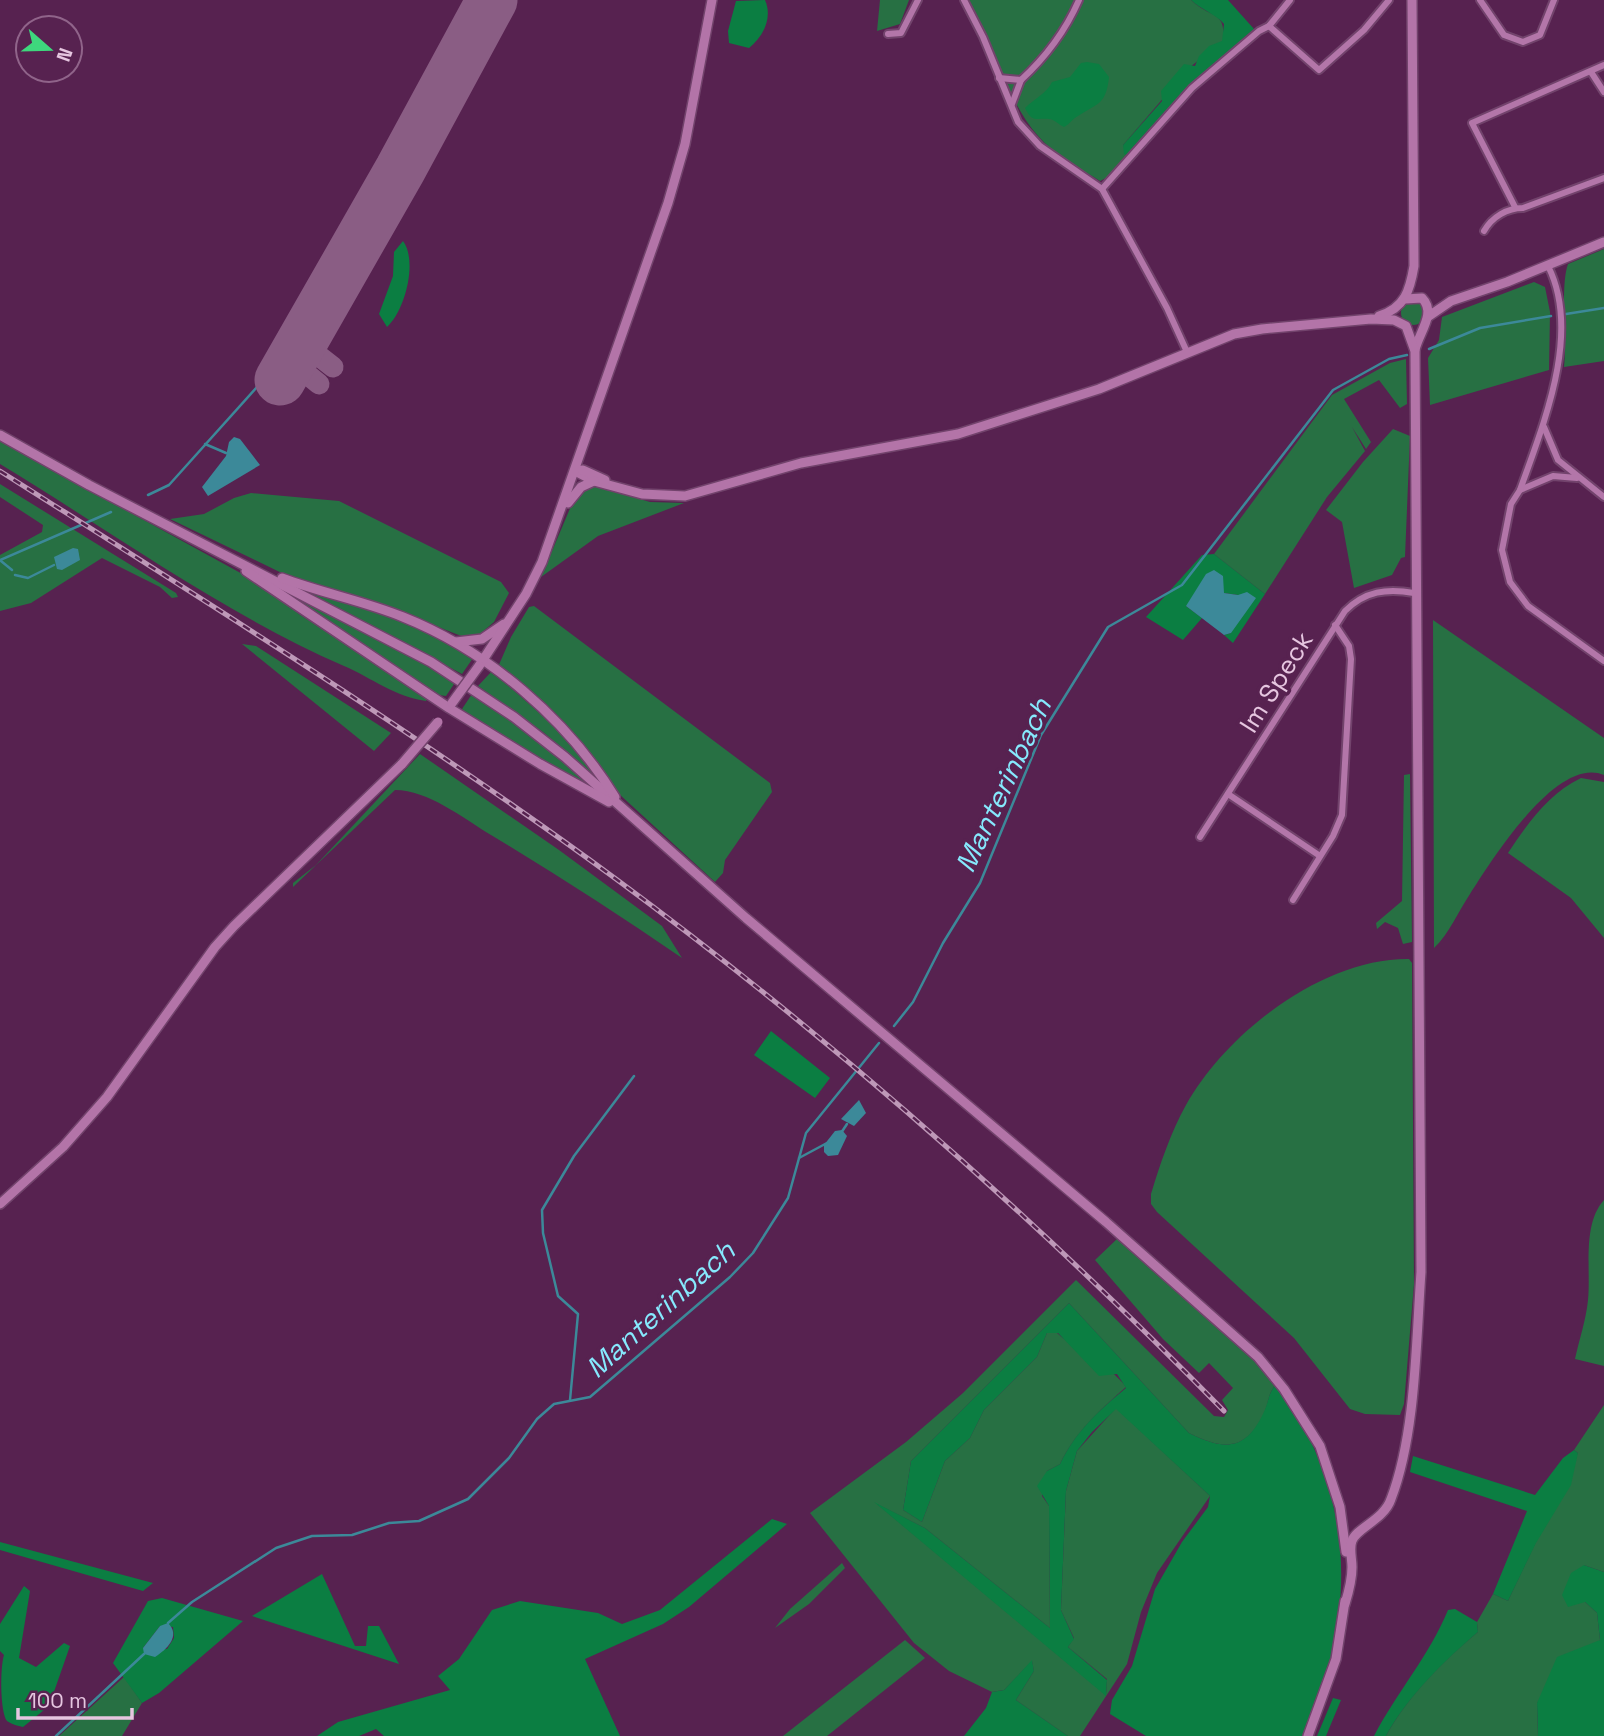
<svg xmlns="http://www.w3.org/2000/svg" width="1604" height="1736" viewBox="0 0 1604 1736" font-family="'Space Grotesk',sans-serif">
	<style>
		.green { fill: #277043 }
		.forest { fill: #0b7e42; fill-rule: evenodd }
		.water { fill: #3c8999 }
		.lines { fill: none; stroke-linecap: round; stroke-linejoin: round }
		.stream { stroke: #3c8999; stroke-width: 2.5 }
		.taxiway { stroke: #8a5d84; stroke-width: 21 }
		.runway { stroke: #8a5d84; stroke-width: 51 }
		.street-casing { stroke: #72436c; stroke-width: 10 }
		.secondary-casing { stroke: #72436c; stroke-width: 12 }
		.street { stroke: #b376a9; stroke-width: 6 }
		.secondary { stroke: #b374a8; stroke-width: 9 }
		.rail-casing { stroke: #be98b8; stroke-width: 5 }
		.rail { stroke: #572250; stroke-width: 2.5; stroke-dasharray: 8; stroke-linecap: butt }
		.secondary-bridge-casing { stroke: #72436c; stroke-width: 12; stroke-linecap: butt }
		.secondary-bridge { stroke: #b374a8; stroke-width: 9 }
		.labels { text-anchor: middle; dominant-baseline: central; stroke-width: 7; stroke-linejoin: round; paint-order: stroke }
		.street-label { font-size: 26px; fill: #e6c6e0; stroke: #572250 }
		.water-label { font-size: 28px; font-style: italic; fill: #86e9fd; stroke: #572250 }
	</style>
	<rect width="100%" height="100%" fill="#572250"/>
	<g class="green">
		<polygon points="880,0 909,0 900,24 877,31"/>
		<path d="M969,0H1191C1212,20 1226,10 1223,41L1190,67L1123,145L1127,155L1108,177L1100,181C1079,168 1054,155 1038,136C1005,98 994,44 969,0Z"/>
		<path d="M1604,249V361L1564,367C1567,339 1560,286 1568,264Z"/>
		<polygon points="1534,282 1545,287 1550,312 1549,370 1430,405 1428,358 1439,340 1442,317"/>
		<circle cx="1413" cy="313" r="12"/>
		<polygon points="1406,359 1407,404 1400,408 1379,380 1344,399 1371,442 1366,449 1352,427 1365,451 1327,497 1265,594 1214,554 1332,395 1390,363"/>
		<polygon points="1393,429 1410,436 1405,557 1401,558 1392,575 1354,588 1342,522 1326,510 1363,462"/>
		<path d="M0,441L268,588L299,614L428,697L426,701C395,697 372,678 344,666C221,612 114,533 0,464Z"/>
		<polygon points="0,484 176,593 178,597 172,598 160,587 102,558 31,603 0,611 0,555 42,532 43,525 0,497"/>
		<polygon points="596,486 650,502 684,503 598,536 541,577 574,499 581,491"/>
		<polygon points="251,493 339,501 501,582 509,593 494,622 480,634 464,637 381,605 292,578 170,519 204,514 234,498"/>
		<polygon points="277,586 456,681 446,696 438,695 320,619"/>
		<polygon points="304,590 389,615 421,628 473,658 462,674"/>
		<polygon points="534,606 770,783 772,792 725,860 723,873 715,882 618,793 498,667 511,637 529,607"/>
		<path d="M1433,620L1604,738V775C1557,755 1492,860 1470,894C1458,912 1449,934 1434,948Z"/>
		<polygon points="242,644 256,646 391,733 374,751"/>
		<polygon points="492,671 561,732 605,785 543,732 478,686"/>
		<polygon points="472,694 530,735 596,789 542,761 464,712 462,709"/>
		<path d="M420,754L559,850L662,926L682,958C619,915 556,874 491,835C463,818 428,790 395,790L293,887V883L316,865Z"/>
		<polygon points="1410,774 1412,942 1403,944 1398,928 1385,922 1377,929 1376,923 1402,901 1404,775"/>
		<path d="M1581,778L1604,782V938L1571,898L1508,853C1528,823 1548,794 1581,778Z"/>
		<path d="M1409,959L1412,963L1414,1284L1404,1404L1400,1415L1365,1414L1350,1409L1294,1338L1157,1212L1151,1204V1194C1160,1164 1171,1132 1186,1105C1227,1032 1323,958 1409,959Z"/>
		<path d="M1604,1200V1366L1575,1359C1579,1340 1586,1320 1588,1300C1591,1270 1582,1224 1604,1200Z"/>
		<path d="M1117,1239L1250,1354L1276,1384C1267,1395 1269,1403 1264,1414C1244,1453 1222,1449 1189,1433L1069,1303L911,1461L903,1510L922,1522L945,1461L970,1438L984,1410L1037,1357L1047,1333H1057C1079,1353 1109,1364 1126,1387C1100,1410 1075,1432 1060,1464L1047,1471L1042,1496L1049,1506L1050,1628L925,1528L877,1504L1106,1695L1107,1679L1068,1647L1074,1638L1061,1610L1066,1491L1077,1451L1116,1408L1210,1496L1157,1573L1141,1612L1127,1664L1080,1736H1068L1016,1700L1034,1671L1032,1661L1004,1690L992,1692L949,1671L914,1643L810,1513L906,1442L963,1393L1076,1280L1214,1416L1224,1417L1228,1410L1222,1400L1233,1388L1209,1363L1199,1373L1163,1339L1095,1260Z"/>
		<path d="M1604,1405V1572L1584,1565L1585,1602L1597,1613L1600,1640L1537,1703L1538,1736H1386C1408,1696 1443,1661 1478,1632L1477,1622L1493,1594L1508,1601L1578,1453L1574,1450Z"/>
		<polygon points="842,1563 845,1568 809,1604 775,1628 790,1609"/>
		<polygon points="905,1640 925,1658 827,1736 783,1736"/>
		<polygon points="124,1677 142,1703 122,1736 59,1736"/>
	</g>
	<g class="forest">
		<path d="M765,0C773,18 763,37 749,48L729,43L728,31L736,1Z"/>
		<path d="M1191,0H1228L1254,29L1194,83L1127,155L1124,154L1123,145L1162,101L1161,91L1184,64L1195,66L1199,56L1209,46L1222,41L1224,24C1216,14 1201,10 1191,0Z"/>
		<path d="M1087,62L1099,64L1109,77C1106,105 1098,103 1078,116C1072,119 1070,124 1064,127C1059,125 1054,119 1049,119C1036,118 1032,123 1025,108C1034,99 1047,93 1052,82L1070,77L1081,63Z"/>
		<path d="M403,241C418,261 405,311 387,327L379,314L393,276L394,252Z"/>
		<polygon points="1214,554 1265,594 1233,643 1224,635 1231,633 1238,595 1224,593 1186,606 1202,618 1183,640 1146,617 1202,555"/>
		<polygon points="771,1031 830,1078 815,1098 754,1055"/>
		<path d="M1069,1303L1189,1433C1222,1449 1244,1453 1263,1414C1269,1403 1267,1395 1276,1384C1357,1493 1358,1615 1304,1736H1146L1110,1714L1112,1700L1132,1666L1155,1589L1182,1542L1208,1507L1210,1496L1116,1409L1092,1432L1077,1451L1066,1491L1061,1610L1074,1639L1068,1647L1107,1680L1106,1696L874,1502L925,1528L1050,1628L1049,1506L1037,1486L1047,1471L1060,1464C1075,1432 1099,1410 1126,1388L1117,1374L1099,1376L1058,1333H1047L1037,1357L984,1410L970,1438L945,1461L922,1522L903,1510L911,1461Z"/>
		<polygon points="1574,1450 1578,1453 1571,1485 1536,1543 1508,1601 1493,1594 1527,1511 1410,1472 1413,1456 1535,1495 1563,1458"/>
		<polygon points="772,1519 787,1524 689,1607 663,1624 585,1659 620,1736 384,1736 376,1729 359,1736 317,1736 338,1722 450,1690 438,1676 459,1659 492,1610 520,1601 598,1613 622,1624 660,1610"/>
		<polygon points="0,1542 153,1583 143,1591 0,1550"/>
		<polygon points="1584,1565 1604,1572 1604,1736 1538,1736 1537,1703 1557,1657 1600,1640 1597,1613 1585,1602 1568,1607 1562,1595 1571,1573"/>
		<polygon points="322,1574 355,1646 366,1646 368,1626 379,1626 399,1664 252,1616"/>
		<path d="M24,1586L30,1591L19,1658L36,1667L64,1643L70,1646L49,1706L23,1727C18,1726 11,1724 7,1721C0,1712 0,1667 4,1655L0,1651V1624Z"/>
		<path d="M162,1598L243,1621L159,1693L142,1703L113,1663L148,1601ZM160,1626L173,1627L174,1638L167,1649L143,1648Z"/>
		<path d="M1455,1609L1477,1622L1478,1632C1444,1661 1408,1696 1386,1736H1374C1397,1692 1429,1656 1448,1610Z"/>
		<polygon points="1032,1660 1034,1671 1016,1700 1068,1736 964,1736 986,1708 992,1692 1004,1690"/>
		<polygon points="1333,1698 1341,1700 1326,1736 1317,1736"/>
	</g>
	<g class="water">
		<polygon points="234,437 240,439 260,465 208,496 202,487 226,456 229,442"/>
		<polygon points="73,548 78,549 80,560 62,570 57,569 54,557"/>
		<polygon points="1214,570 1223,576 1224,593 1238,595 1247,592 1256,598 1231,633 1224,635 1186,606 1206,574"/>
		<polygon points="859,1100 866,1113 854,1126 841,1119"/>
		<polygon points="842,1130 847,1136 838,1155 828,1156 824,1152 824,1145 835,1131"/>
		<path d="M168,1623C181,1636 167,1649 155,1657L144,1654L143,1648L160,1626Z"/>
	</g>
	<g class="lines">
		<g class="stream">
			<polyline points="1566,314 1604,308"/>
			<polyline points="1429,349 1480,328 1551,316"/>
			<polyline points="205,444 226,453"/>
			<polyline points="148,495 169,485 265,378"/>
			<polyline points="0,560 111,512"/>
			<polyline points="1,561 12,570"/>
			<polyline points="15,575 28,578 54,565"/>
			<polyline points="894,1026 913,1002 943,943 980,883 1041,735 1108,627 1182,585 1333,390 1389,359 1407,355"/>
			<polyline points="841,1133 847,1124"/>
			<polyline points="799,1158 827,1143"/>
			<polyline points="570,1400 578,1314 558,1296 543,1233 542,1210 574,1156 634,1076"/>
			<polyline points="168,1623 192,1602 276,1548 312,1536 352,1535 389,1523 419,1521 468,1499 509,1458 537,1419 554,1404 590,1397 730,1277 753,1253 788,1198 806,1133 879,1043"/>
			<polyline points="56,1736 144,1654"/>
		</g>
		<g class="taxiway">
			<polyline points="301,342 333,367"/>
			<polyline points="291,361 319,384"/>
		</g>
		<polyline class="runway" points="280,380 400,170 492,0"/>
		<g class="street-casing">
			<g id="street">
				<polyline points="964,0 983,37 1018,122 1040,146 1102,189 1167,308 1187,352"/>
				<polyline points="1480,0 1504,35 1523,42 1540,35 1554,0"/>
				<polyline points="1269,26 1319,70 1364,30 1389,0"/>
				<polyline points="888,34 901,33 918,0"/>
				<polyline points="1591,72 1604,92"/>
				<path d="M999,78L1021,80C1047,56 1065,32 1079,0"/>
				<polyline points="1012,104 1021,80"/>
				<polyline points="1102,189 1192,88 1259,31 1269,26 1290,0"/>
				<polyline points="1515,207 1472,123 1604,65"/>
				<path d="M1484,231C1492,217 1507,208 1523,208L1604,178"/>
				<polyline points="1544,427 1558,460 1604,497"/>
				<polyline points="1577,478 1553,476 1520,490 1511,504 1502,550 1510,582 1528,606 1604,661"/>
				<path d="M1520,490C1543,425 1582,333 1548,266"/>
				<polyline points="1228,794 1320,856"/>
				<path d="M1200,837L1345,611C1365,591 1387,588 1414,593"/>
				<polyline points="1293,900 1333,836 1342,815 1351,659 1349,646 1335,625"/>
			</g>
		</g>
		<g class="secondary-casing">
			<g id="secondary">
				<path d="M1405,299L1422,298C1437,313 1419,332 1415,350"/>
				<path d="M1379,316C1405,308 1410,290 1414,266L1412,0"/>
				<polyline points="1429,316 1451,301 1507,282 1604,242"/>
				<polyline points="0,435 89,485 431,662 514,717 565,757 746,918 1106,1222 1258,1357 1284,1389 1320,1446 1340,1507 1346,1552"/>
				<path d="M575,471L594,481L642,494L685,496L801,463L958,434L1099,389L1234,334L1262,329L1371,319L1394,320L1406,326L1415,351L1421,1272C1416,1341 1416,1434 1391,1499C1384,1520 1356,1528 1352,1541C1349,1548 1352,1559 1352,1567C1352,1580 1349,1591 1345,1604"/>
				<polyline points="575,471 583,470 605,480"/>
				<polyline points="568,503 581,487 594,481"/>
				<polyline points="246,571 449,708 540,764 609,802"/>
				<path d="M282,578C322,593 364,601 403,617C488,651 567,719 615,797"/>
				<polyline points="456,642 482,639 504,624"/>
				<polyline points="479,666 526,594 542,562 668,203 685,144 712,0"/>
				<polyline points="0,1204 63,1147 107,1097 215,947 234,926 402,764"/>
				<polyline points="1308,1736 1336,1659 1345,1601"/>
			</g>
		</g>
		<use href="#street" class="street"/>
		<use href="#secondary" class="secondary"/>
		<g class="rail-casing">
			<path id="rail" d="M0,471C208,603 417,733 616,879C833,1039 1035,1218 1224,1411"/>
		</g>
		<use href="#rail" class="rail"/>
		<g class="secondary-bridge-casing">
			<g id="secondary-bridge">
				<polyline points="452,703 479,666"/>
				<polyline points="402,764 438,722"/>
			</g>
		</g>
		<use href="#secondary-bridge" class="secondary-bridge"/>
	</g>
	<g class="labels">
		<g class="street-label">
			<text transform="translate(1276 682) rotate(-58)">Im Speck</text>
		</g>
		<g class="water-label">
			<text transform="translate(1003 785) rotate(-65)">Manterinbach</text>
			<text transform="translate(660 1309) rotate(-42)">Manterinbach</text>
		</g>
	</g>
	<g transform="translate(49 49) rotate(110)"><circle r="33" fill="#572250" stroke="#90648a" stroke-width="2"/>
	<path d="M0-5L12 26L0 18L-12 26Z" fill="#3ed77d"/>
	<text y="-10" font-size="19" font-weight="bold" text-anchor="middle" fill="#e6c6e0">N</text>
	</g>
	<path d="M18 1708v10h114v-10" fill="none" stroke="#e6c6e0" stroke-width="3.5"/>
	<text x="28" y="1708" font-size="21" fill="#e6c6e0" stroke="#572250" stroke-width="5" paint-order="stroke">100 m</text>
</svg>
